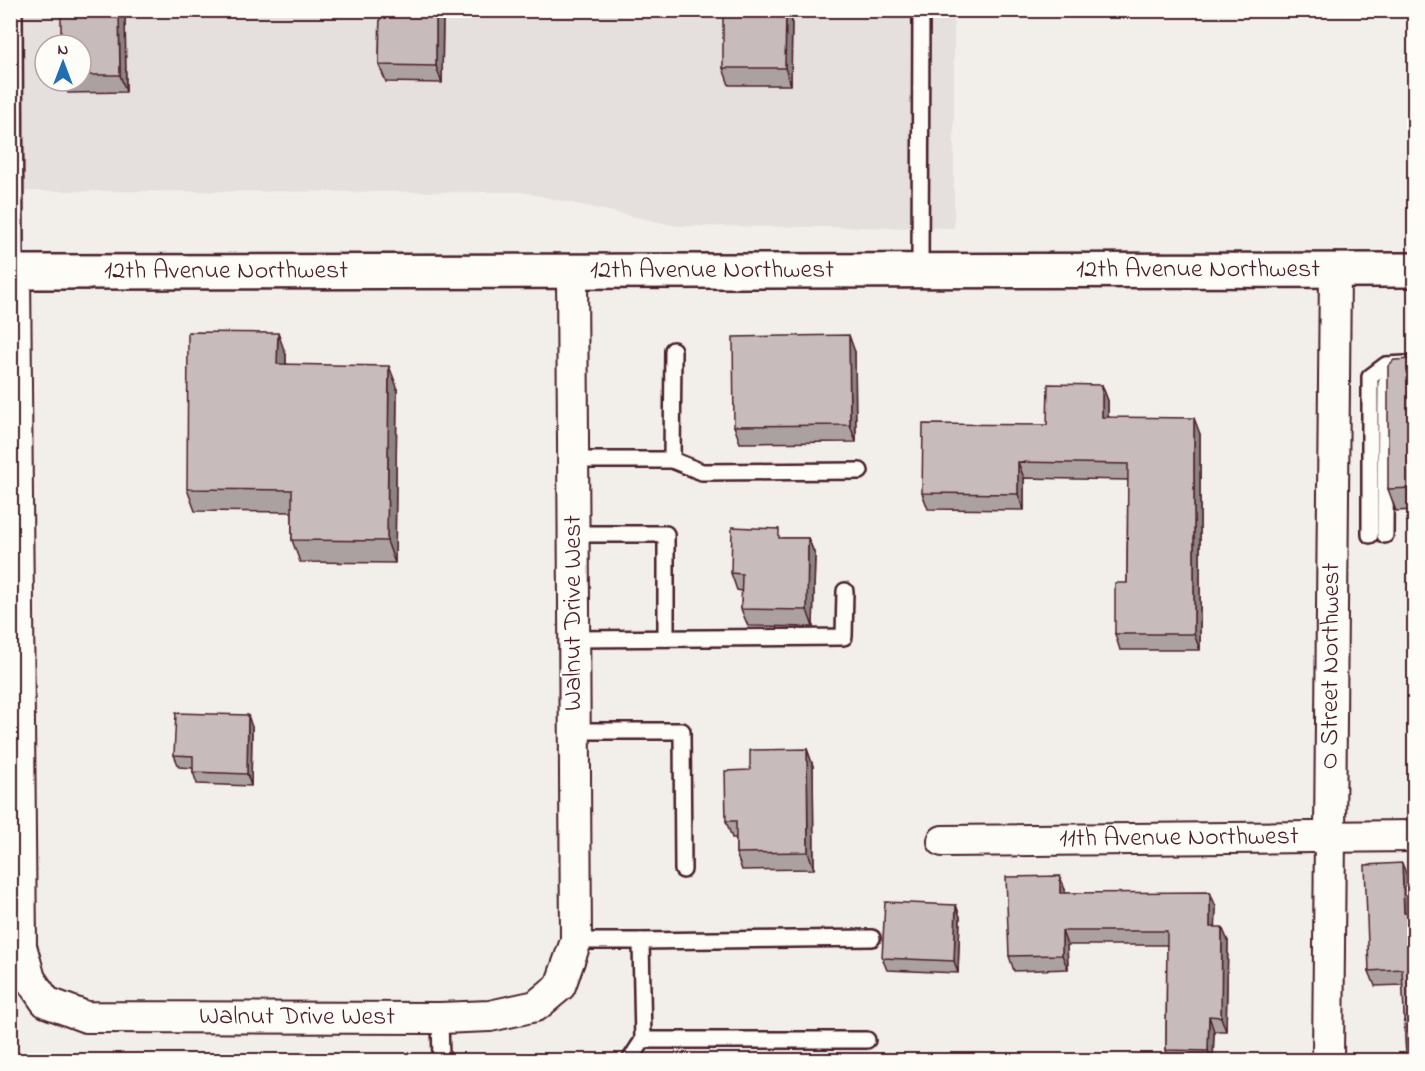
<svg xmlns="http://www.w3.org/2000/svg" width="1425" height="1071" viewBox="0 0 1425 1071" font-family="'Indie Flower',sans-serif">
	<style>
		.built { fill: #e5dfdd; fill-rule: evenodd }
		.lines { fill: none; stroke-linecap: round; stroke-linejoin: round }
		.service-casing { stroke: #4a1f2b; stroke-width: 20 }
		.minor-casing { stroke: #4a1f2b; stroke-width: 34 }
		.secondary-casing { stroke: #4a1f2b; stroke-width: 38 }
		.service { stroke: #fdfcf7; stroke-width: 15 }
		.minor { stroke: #fdfcf7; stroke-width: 30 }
		.secondary { stroke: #fdfcf7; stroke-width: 33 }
		.wall { fill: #aca1a1; stroke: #4a1f2b; stroke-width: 1.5 }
		.shaded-wall { fill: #8c8383; stroke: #4a1f2b; stroke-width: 1.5 }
		.building { fill: #c8bbbb; stroke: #4a1f2b; stroke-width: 1.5 }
		.labels { text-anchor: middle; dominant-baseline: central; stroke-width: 4.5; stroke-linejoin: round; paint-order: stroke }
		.street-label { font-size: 26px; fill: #4a1f2b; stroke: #fdfcf7 }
	</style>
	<rect width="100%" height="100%" fill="#f2efeb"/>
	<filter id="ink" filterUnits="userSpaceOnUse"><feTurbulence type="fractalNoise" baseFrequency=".0167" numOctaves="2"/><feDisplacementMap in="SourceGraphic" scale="12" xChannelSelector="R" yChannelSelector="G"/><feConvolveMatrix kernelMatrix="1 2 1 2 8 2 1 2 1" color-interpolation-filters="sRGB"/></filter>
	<g filter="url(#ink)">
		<path class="built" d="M11,11H954V228L677,226L522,192L11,191ZM45,45H81V81H45Z"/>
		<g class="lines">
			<g class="service-casing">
				<g id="service">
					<polyline points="14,10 15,272"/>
					<polyline points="920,271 921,10"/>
					<polyline points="573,460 672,460 673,350"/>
					<polyline points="672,460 702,472 860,471"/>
					<polyline points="573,534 666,534 666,638"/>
					<polyline points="1370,535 1370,377 1386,365 1405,364"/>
					<polyline points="1385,535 1386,384 1401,368"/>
					<polyline points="574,639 844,637 845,591"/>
					<polyline points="574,731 682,731 683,870"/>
					<polyline points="576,941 641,941 643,1040 630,1060"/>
					<polyline points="641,941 872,938"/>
					<polyline points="440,1018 441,1060"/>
					<polyline points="643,1040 867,1040"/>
				</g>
			</g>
			<g class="minor-casing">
				<g id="minor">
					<path id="s1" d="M15,272L21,946L30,979L46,1002L86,1017L440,1018L490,1016L536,1006L560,986L576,941L572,271"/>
					<path id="s2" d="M943,841L1414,836"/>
					<path id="s3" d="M1328,1060L1335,270"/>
				</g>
			</g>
			<g class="secondary-casing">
				<g id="secondary">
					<path id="s4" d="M10,272L1414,270"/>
				</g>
			</g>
			<use href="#service" class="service"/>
			<use href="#minor" class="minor"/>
			<use href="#secondary" class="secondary"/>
		</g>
		<g class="wall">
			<polygon points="61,10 125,10 126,92 68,93 63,81 81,81 81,45"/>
			<polygon points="380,10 443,10 442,83 386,82 379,65"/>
			<polygon points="792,10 791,85 729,85 723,68"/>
			<polygon points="855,352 856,442 740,443 734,426"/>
			<polygon points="286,355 286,364 397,387 395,563 300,562 292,540 292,512 195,511 187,489"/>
			<polygon points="1414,359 1414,510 1396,511 1388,489"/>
			<polygon points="1102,385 1108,401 1108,417 1200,434 1200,650 1120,650 1115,634 1127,583 1128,480 1024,478 1024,510 928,509 922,493 1047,425"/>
			<polygon points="783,538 808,538 815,555 813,627 748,626 741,609 742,591 737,590 731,573"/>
			<polygon points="252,727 251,786 197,784 193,772 193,768 179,767 174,755"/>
			<polygon points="807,749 813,766 814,869 742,870 736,853 736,838 732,838 726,821 750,770"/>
			<polygon points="1408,878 1409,913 1414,913 1414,1060 1407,1060 1406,1056 1403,985 1375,986 1369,971"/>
			<polygon points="1065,890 1065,893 1216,907 1215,927 1228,941 1226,1031 1214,1031 1213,1060 1169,1060 1166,1050 1167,945 1067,945 1068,969 1014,971 1009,956"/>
			<polygon points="956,905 960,917 958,973 887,970 882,958"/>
		</g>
		<g class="shaded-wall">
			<polygon points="119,10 125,10 126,92 120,75"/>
			<polygon points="436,10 443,10 442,83 436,66"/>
			<polygon points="786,10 792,10 791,85 785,68"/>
			<polygon points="278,333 286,355 285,386 277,364"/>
			<polygon points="849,335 855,352 856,442 850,425"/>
			<polygon points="389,366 397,387 395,563 387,541"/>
			<polygon points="1102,385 1108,401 1108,434 1102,417"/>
			<polygon points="1194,418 1200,434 1200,650 1194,634"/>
			<polygon points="1018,462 1024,478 1024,510 1018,494"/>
			<polygon points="808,538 815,555 813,627 807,610"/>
			<polygon points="248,715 252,727 251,786 247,774"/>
			<polygon points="807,749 813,766 814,869 808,852"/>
			<polygon points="1402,863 1408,878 1410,928 1404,913"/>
			<polygon points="1060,876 1065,890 1065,907 1060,893"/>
			<polygon points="1210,892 1216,907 1215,941 1210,927"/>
			<polygon points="956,905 960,917 958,973 954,961"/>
			<polygon points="1222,927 1228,941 1226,1031 1221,1017"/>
			<polygon points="1062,931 1067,945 1068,969 1062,955"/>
			<polygon points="1209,1016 1214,1031 1213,1060 1212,1060 1208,1051"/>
		</g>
		<g class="building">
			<polygon points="61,10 119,10 120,75 81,75 81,45 61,45"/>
			<polygon points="380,10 436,10 436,66 379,65"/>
			<polygon points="723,10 786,10 785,68 723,68"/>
			<polygon points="188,332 278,333 277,364 389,366 387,541 292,540 292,490 187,489"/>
			<polygon points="849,335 850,425 734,426 733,337"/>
			<polygon points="1414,359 1414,488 1388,489 1388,366 1394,360"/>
			<polygon points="1048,384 1102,385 1102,417 1194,418 1194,634 1115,634 1115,583 1127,583 1128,464 1018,462 1018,494 922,493 923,424 1047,425"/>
			<polygon points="732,527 779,529 779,538 808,538 807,610 741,609 742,574 731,573"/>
			<polygon points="176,713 248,715 247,774 193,772 193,756 174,755"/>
			<polygon points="807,749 808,852 736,853 736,821 726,821 725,771 750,770 750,750"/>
			<polygon points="1402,863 1404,913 1414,913 1414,1056 1406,1056 1402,969 1369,971 1365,865"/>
			<polygon points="1060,876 1060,893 1210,892 1210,927 1222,927 1221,1017 1209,1016 1208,1051 1166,1050 1167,931 1062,931 1062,955 1009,956 1006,877"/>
			<polygon points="885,902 956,905 954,961 882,958"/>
		</g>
	</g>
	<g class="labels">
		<g class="street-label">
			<text stroke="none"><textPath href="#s4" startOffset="1188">12th Avenue Northwest</textPath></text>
			<text stroke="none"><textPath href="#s4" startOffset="216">12th Avenue Northwest</textPath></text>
			<text stroke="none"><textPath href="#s4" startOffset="702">12th Avenue Northwest</textPath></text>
			<text transform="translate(574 613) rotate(-90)">Walnut Drive West</text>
			<text stroke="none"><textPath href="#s3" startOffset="394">O Street Northwest</textPath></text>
			<text stroke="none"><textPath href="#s2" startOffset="236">11th Avenue Northwest</textPath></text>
			<text stroke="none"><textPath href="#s1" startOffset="990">Walnut Drive West</textPath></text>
		</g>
	</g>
	<rect width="1425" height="1071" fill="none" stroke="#fdfcf7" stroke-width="36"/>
	<rect x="18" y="18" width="1389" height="1035" fill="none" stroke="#4a1f2b" stroke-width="2" filter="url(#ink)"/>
	<g transform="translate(63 63)"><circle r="28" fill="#fdfcf7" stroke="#b5a4a5" stroke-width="1.5"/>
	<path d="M0-4.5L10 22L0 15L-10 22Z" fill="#1f6fb2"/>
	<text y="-9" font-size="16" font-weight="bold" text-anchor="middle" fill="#4a1f2b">N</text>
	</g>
</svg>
